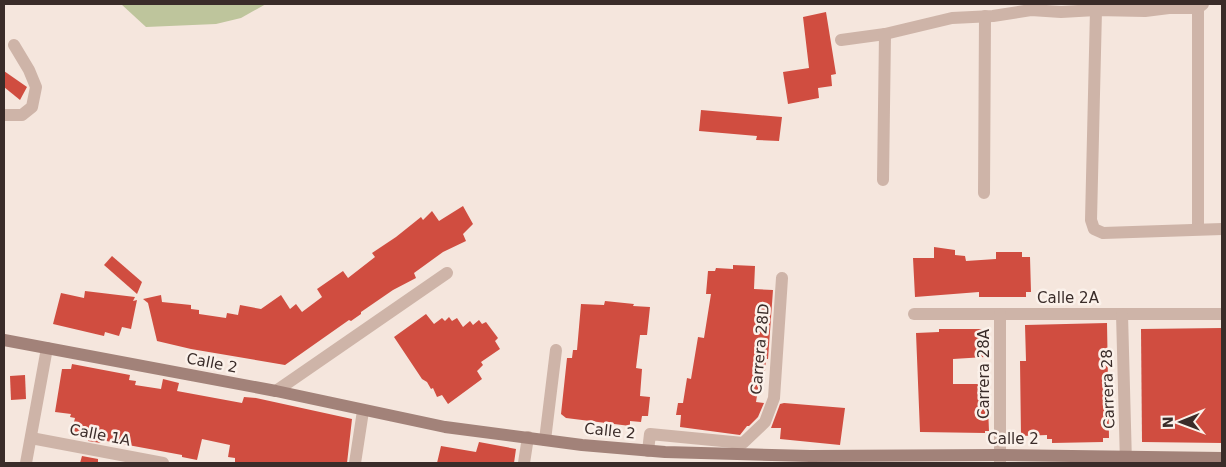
<svg xmlns="http://www.w3.org/2000/svg" width="1226" height="467" viewBox="0 0 1226 467" font-family="'DejaVu Sans',sans-serif">
	<style>
		.green { fill: #bec59c }
		.building { fill: #d04d40 }
		.lines { fill: none; stroke-linecap: round; stroke-linejoin: round }
		.street { stroke: #ceb4a8; stroke-width: 12 }
		.secondary { stroke: #a28279; stroke-width: 12 }
		.labels { text-anchor: middle; dominant-baseline: central; stroke-width: 5; stroke-linejoin: round; paint-order: stroke }
		.street-label { font-size: 15px; fill: #3a2c29; stroke: #fbf1ea }
	</style>
	<rect width="100%" height="100%" fill="#f5e6dd"/>
	<polygon class="green" points="121,4 266,4 241,18 216,24 146,27"/>
	<g class="building">
		<polygon points="826,12 836,74 831,75 832,86 818,88 819,98 788,104 783,72 809,68 803,17"/>
		<polygon points="4,71 27,87 20,100 4,87"/>
		<polygon points="701,110 782,117 779,141 756,140 757,136 699,131"/>
		<polygon points="463,206 473,224 463,234 466,241 443,252 414,273 416,278 393,290 361,312 361,314 351,321 349,320 285,365 191,349 157,341 148,303 143,299 161,295 162,302 191,305 191,309 199,310 199,314 226,318 227,313 238,315 240,305 261,309 281,295 290,309 296,304 302,312 322,297 317,289 343,271 348,278 375,257 372,253 396,237 421,217 423,220 432,211 439,221"/>
		<polygon points="934,247 955,250 955,255 965,256 966,261 996,259 996,252 1022,252 1022,257 1030,257 1031,292 1026,292 1026,297 979,297 979,292 915,297 913,258 934,258"/>
		<polygon points="112,256 142,282 137,294 104,265"/>
		<polygon points="733,265 755,266 754,289 773,290 768,359 766,359 765,371 761,371 756,402 764,403 758,417 749,426 747,426 740,435 680,427 681,415 676,415 678,403 683,403 687,378 691,379 698,337 704,338 711,294 706,294 708,271 715,271 716,268 733,269"/>
		<polygon points="85,291 135,297 133,301 137,300 131,329 122,327 119,336 105,332 104,336 53,324 61,293 84,298"/>
		<polygon points="605,301 634,304 633,306 650,307 647,335 640,335 636,368 642,369 640,396 650,397 648,416 642,416 641,422 630,421 630,426 566,418 561,414 567,358 572,358 573,350 577,350 581,304 604,305"/>
		<polygon points="426,314 434,324 442,318 445,321 449,317 452,321 457,318 463,327 470,321 473,325 479,320 482,324 486,322 498,338 495,341 500,349 481,362 483,365 477,371 482,379 448,404 442,395 437,397 433,388 431,389 427,382 422,379 394,337"/>
		<polygon points="1107,323 1109,438 1103,438 1103,442 1052,443 1052,439 1047,439 1047,435 1021,436 1020,361 1026,361 1025,325"/>
		<polygon points="1222,328 1222,443 1142,442 1141,329"/>
		<polygon points="939,329 982,329 983,335 989,334 989,348 984,349 985,357 953,359 953,384 987,384 989,431 985,431 985,433 920,432 916,333 939,332"/>
		<polygon points="72,364 130,375 129,380 136,381 135,385 161,389 163,379 179,383 177,391 242,403 244,397 256,398 352,419 347,463 235,463 235,458 228,457 230,445 202,439 197,460 182,457 182,455 101,440 101,443 88,441 90,437 71,434 75,418 70,417 71,414 55,412 62,369 71,369"/>
		<polygon points="25,375 26,399 11,400 10,376"/>
		<polygon points="784,403 845,408 840,445 780,439 781,428 771,428 780,404"/>
		<polygon points="479,442 516,449 514,463 437,463 441,446 476,452"/>
		<polygon points="82,456 98,459 98,463 80,463"/>
	</g>
	<g class="lines">
		<g class="street">
			<polyline points="1198,8 1198,229"/>
			<polyline points="1096,10 1091,220 1094,229 1103,233 1222,229"/>
			<polyline points="841,40 885,34 952,18 993,16 1031,10 1061,12 1096,10 1145,11 1169,8 1198,8 1203,4"/>
			<polyline points="4,115 22,115 32,107 36,87 29,70 14,45"/>
			<polyline points="883,180 885,34"/>
			<polyline points="984,193 985,16"/>
			<polyline points="914,314 1222,314"/>
			<polyline points="1000,314 1000,463"/>
			<polyline points="1122,314 1126,463"/>
			<polyline points="276,391 447,273"/>
			<polyline points="31,438 163,463"/>
			<polyline points="545,440 556,350"/>
			<polyline points="648,451 650,434 743,443 765,422 774,398 782,278"/>
			<polyline points="26,463 47,348"/>
			<polyline points="355,463 363,411"/>
			<polyline points="524,463 528,437"/>
		</g>
		<polyline class="secondary" points="4,340 276,391 445,427 582,445 665,452 810,456 1001,455 1222,458"/>
	</g>
	<g class="labels">
		<g class="street-label">
			<text x="1068" y="298">Calle 2A</text>
			<text transform="translate(760 349) rotate(-85)">Carrera 28D</text>
			<text transform="translate(212 363) rotate(11)">Calle 2</text>
			<text transform="translate(984 374) rotate(-90)">Carrera 28A</text>
			<text transform="translate(1108 389) rotate(-92)">Carrera 28</text>
			<text transform="translate(610 431) rotate(6)">Calle 2</text>
			<text transform="translate(100 435) rotate(11)">Calle 1A</text>
			<text x="1013" y="439">Calle 2</text>
		</g>
	</g>
	<rect width="1226" height="467" fill="none" stroke="#3a2c29" stroke-width="10"/>
	<g transform="translate(1181 422) rotate(269)" stroke="#fbf1ea" stroke-width="4" paint-order="stroke">
	<path d="M0-4L9 19L0 12L-9 19Z" fill="#3a2c29"/>
	<text y="-8" font-size="14" font-weight="bold" text-anchor="middle" fill="#3a2c29">N</text>
	</g>
</svg>
